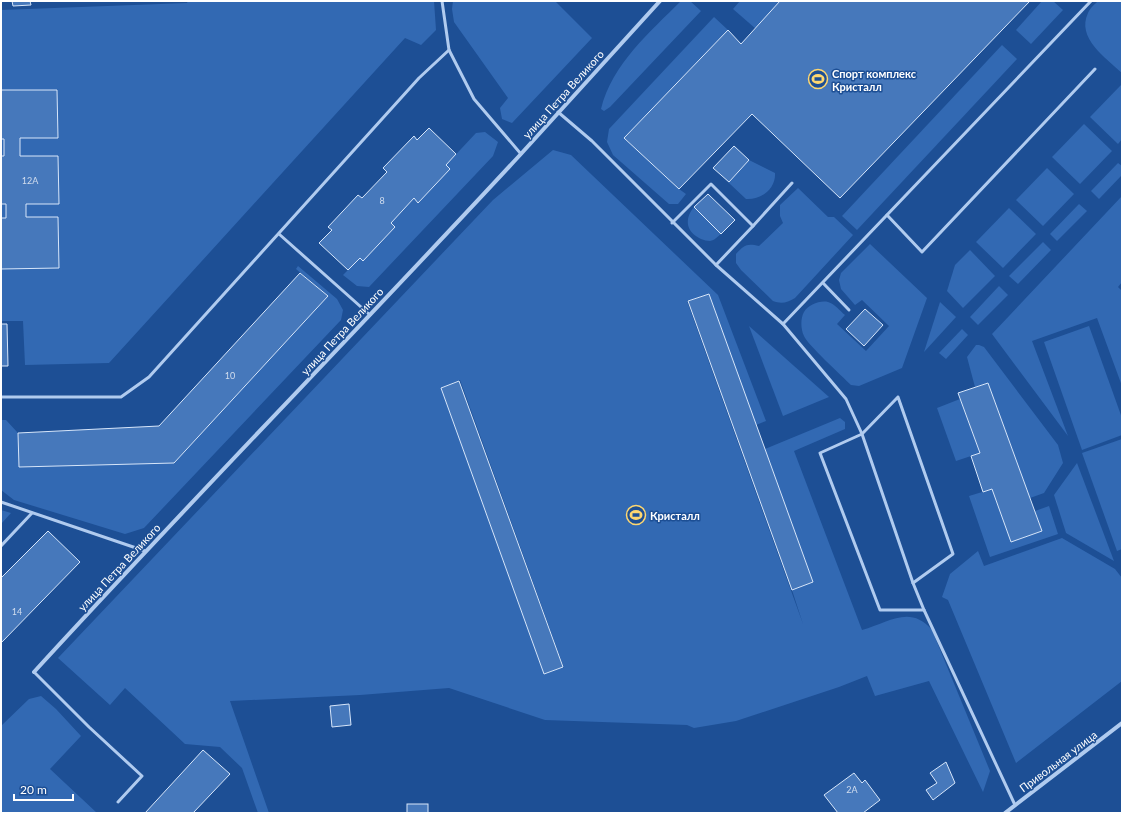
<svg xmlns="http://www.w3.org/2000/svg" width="1123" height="814" viewBox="0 0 1123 814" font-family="Lato,sans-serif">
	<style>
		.green { fill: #3269b3; fill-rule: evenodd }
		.building { fill: #4678bb; stroke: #d7e6fa }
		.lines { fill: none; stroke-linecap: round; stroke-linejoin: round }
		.service { stroke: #b0cbef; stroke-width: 3 }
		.minor { stroke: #b0cbef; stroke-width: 4 }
		.labels { text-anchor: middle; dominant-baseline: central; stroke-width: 3; stroke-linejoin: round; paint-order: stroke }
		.number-label { font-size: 9px; fill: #d1ddee }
		.poi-label { font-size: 11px; font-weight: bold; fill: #fff; stroke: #1d4f95; text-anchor: start }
		.street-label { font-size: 11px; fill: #fff; stroke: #1d4f95 }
	</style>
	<rect width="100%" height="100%" fill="#1d4f95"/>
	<g class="green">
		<polygon points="188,1 434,1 436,30 421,45 405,38 109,363 25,365 23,321 1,321 1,10 187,3"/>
		<polygon points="453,1 555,1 592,38 512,123 502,119 500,108 508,98 454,22 452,9"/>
		<path d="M681,1H690L701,11L610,107L604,111L601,109C612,64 650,32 681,1Z"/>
		<polygon points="740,1 780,1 756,29 733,9"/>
		<polygon points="1042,1 1053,1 1063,10 1031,44 1016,30"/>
		<path d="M1098,1H1122V73C1106,58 1076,38 1088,13C1090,8 1095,4 1098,1Z"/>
		<polygon points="714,17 728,30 624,138 679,189 686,194 678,204 669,204 613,155 607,142 609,129"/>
		<polygon points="1002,45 1017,59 857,230 842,216"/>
		<polygon points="1121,85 1122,86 1122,139 1118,144 1090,117"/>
		<polygon points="1084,124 1112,151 1080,184 1052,157"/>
		<polygon points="485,132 498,142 493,156 369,287 357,286 343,275 360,258 363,261 395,227 391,223 414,198 418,202 450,169 446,165 476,133"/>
		<path d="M553,150L571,155L718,295L766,421L756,425L709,294L687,301L803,624L792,590L813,582L765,449L840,418L845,422V429L794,451L862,630C888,623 910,604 932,630L990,771L983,792L929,681L875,696L867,676L839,687L736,721L694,728L687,725L545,720L449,688L360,695L230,701L269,813H258L242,768L220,747L185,744L125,688L110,705L58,658L493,200ZM460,380L564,668L563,667L544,674L441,388Z"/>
		<path d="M749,160L775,173C776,189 761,200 746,199L713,168L729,182Z"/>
		<polygon points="1118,163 1122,166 1122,175 1099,199 1091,191"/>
		<polygon points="1047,168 1074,194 1043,226 1016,200"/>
		<path d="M798,188L828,217H834L853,235L795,298C787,303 781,304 773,301L741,270L736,263V254C744,245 747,243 759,246L783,223L780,216V205Z"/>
		<polygon points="1122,196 1122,282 1118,287 1122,291 1122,386 1097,318 1032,341 1068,436 992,334"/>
		<polygon points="1079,204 1087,211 1057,241 1050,234"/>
		<path d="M694,207L721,234C717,237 715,240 710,241C707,241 704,240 701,239C686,232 684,219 694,207Z"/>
		<polygon points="1009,208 1036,234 1003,268 976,242"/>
		<polygon points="1043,242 1051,250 1018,284 1009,276"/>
		<path d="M870,244L927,298L902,368L859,386L851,385C843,377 806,343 804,336C801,330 800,319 804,312C808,305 820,300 828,302C835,304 840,311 845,315L837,324L866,351L889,326L862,300L855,305L841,289L839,280L841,273Z"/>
		<polygon points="970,250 995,276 963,308 947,291 955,265"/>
		<polygon points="298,266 337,299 343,310 341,320 144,528 125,534 14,500 1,490 1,420 6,420 18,433 19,467 174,463 328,296 296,269"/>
		<polygon points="999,286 1008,295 978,325 970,317"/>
		<polygon points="940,302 956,317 924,352"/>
		<polygon points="749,326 829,397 783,416"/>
		<polygon points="1089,326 1122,418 1122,435 1082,450 1044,342"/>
		<polygon points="962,329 968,335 946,359 939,353"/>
		<polygon points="976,345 979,345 984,347 1058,445 1063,463 1044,493 1030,498 988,383 975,387 967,357"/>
		<polygon points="960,399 980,453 956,461 937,408"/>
		<polygon points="1122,439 1122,549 1117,551 1082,453"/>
		<polygon points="1077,463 1114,561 1066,533 1054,495"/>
		<polygon points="992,489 1011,542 1042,531 1035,511 1049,506 1058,534 990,557 969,496"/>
		<polygon points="1,510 11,513 1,524"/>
		<polygon points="1062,538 1115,569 1122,578 1122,681 1016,763 948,600 942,597 950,574 978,551 984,566"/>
		<polygon points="41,696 56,709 81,736 50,769 97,813 1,813 1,726 29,699"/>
	</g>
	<g class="building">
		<polygon points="12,1 30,1 31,5 13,6"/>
		<polygon points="780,1 1030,1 840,198 752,114 679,189 624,138 728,30 741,44"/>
		<polygon points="1,90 57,90 58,138 20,138 20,156 58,156 59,204 26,204 26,217 58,217 59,268 1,269 1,218 6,218 6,204 1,204 1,156 4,156 4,139 1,139"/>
		<polygon points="429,128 456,154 446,165 450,169 418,203 414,198 391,223 395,227 363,261 360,258 348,270 319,243 332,230 328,227 358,195 362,198 387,172 383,168 414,136 417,140"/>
		<polygon points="734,146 749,160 729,182 713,168"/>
		<polygon points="708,194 735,220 721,234 694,207"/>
		<polygon points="300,273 328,296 174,463 19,467 18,433 159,426"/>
		<polygon points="709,294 813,582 792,590 688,301"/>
		<polygon points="865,309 883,325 864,346 846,329"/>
		<polygon points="1,324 7,324 8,366 1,366"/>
		<polygon points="459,381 563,667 544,674 441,388"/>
		<polygon points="988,383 1042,531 1011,542 992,489 983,492 971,456 980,453 958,393"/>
		<polygon points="48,531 80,562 1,643 1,578"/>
		<polygon points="349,704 351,725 332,727 330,706"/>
		<polygon points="203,750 230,774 193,813 145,813"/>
		<polygon points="946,762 955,783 933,800 926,790 937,783 930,773"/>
		<polygon points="854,773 862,783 865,780 880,800 863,813 838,813 824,795"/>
		<rect x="407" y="804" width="21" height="9"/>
	</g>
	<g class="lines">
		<g class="service">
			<polyline points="442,1 449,50 474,99 521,154"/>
			<polyline points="558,112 592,141 716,265 783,324 846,399 862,434 913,583 924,610 1015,805"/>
			<polyline points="887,215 922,252 1095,69"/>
			<polyline points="672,223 711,184 753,226 716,265"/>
			<polyline points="753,226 792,183"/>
			<polyline points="279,234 370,315"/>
			<polyline points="823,283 849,310"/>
			<polyline points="783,324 1091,1"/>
			<polyline points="1,397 121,397 149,377 419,78 449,50"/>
			<polyline points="1,502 145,551"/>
			<polyline points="1,546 32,513"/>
			<polyline points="913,583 953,554 898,397 862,434 820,453 880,610 924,610"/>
			<polyline points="34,672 89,727 142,776 118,802"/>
		</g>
		<g class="minor">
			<path d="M34,672C194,497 360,328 520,155C567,104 613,52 660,1"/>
			<polyline points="1005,813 1122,723"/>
		</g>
	</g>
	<defs>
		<g id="stadium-ring" transform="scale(1)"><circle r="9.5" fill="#1d4f95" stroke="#fed770" stroke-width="1.5"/><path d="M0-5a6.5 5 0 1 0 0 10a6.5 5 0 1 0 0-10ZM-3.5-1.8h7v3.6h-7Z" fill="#fed770"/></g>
	</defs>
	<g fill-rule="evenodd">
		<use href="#stadium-ring" x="818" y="79"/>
		<use href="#stadium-ring" x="636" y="515"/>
	</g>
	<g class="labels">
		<g class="number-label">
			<text x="30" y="180">12А</text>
			<text x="382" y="200">8</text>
			<text x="230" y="375">10</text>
			<text x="17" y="611">14</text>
			<text x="852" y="789">2А</text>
		</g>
		<g class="poi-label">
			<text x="832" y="73">Спорт комплекс<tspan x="832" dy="13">Кристалл</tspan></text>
			<text x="650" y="515">Кристалл</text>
		</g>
		<g class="street-label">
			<text transform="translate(563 94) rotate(-48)">улица Петра Великого</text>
			<text transform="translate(342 331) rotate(-47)">улица Петра Великого</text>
			<text transform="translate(119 567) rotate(-47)">улица Петра Великого</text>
			<text transform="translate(1058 761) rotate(-37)">Привольная улица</text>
		</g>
	</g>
	<rect width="1123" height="814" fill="none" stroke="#ffffff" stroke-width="4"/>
	<path d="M14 794v6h59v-6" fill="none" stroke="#ffffff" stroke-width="2"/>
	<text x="20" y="794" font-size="12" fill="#ffffff" stroke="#1d4f95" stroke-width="3" paint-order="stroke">20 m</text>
</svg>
